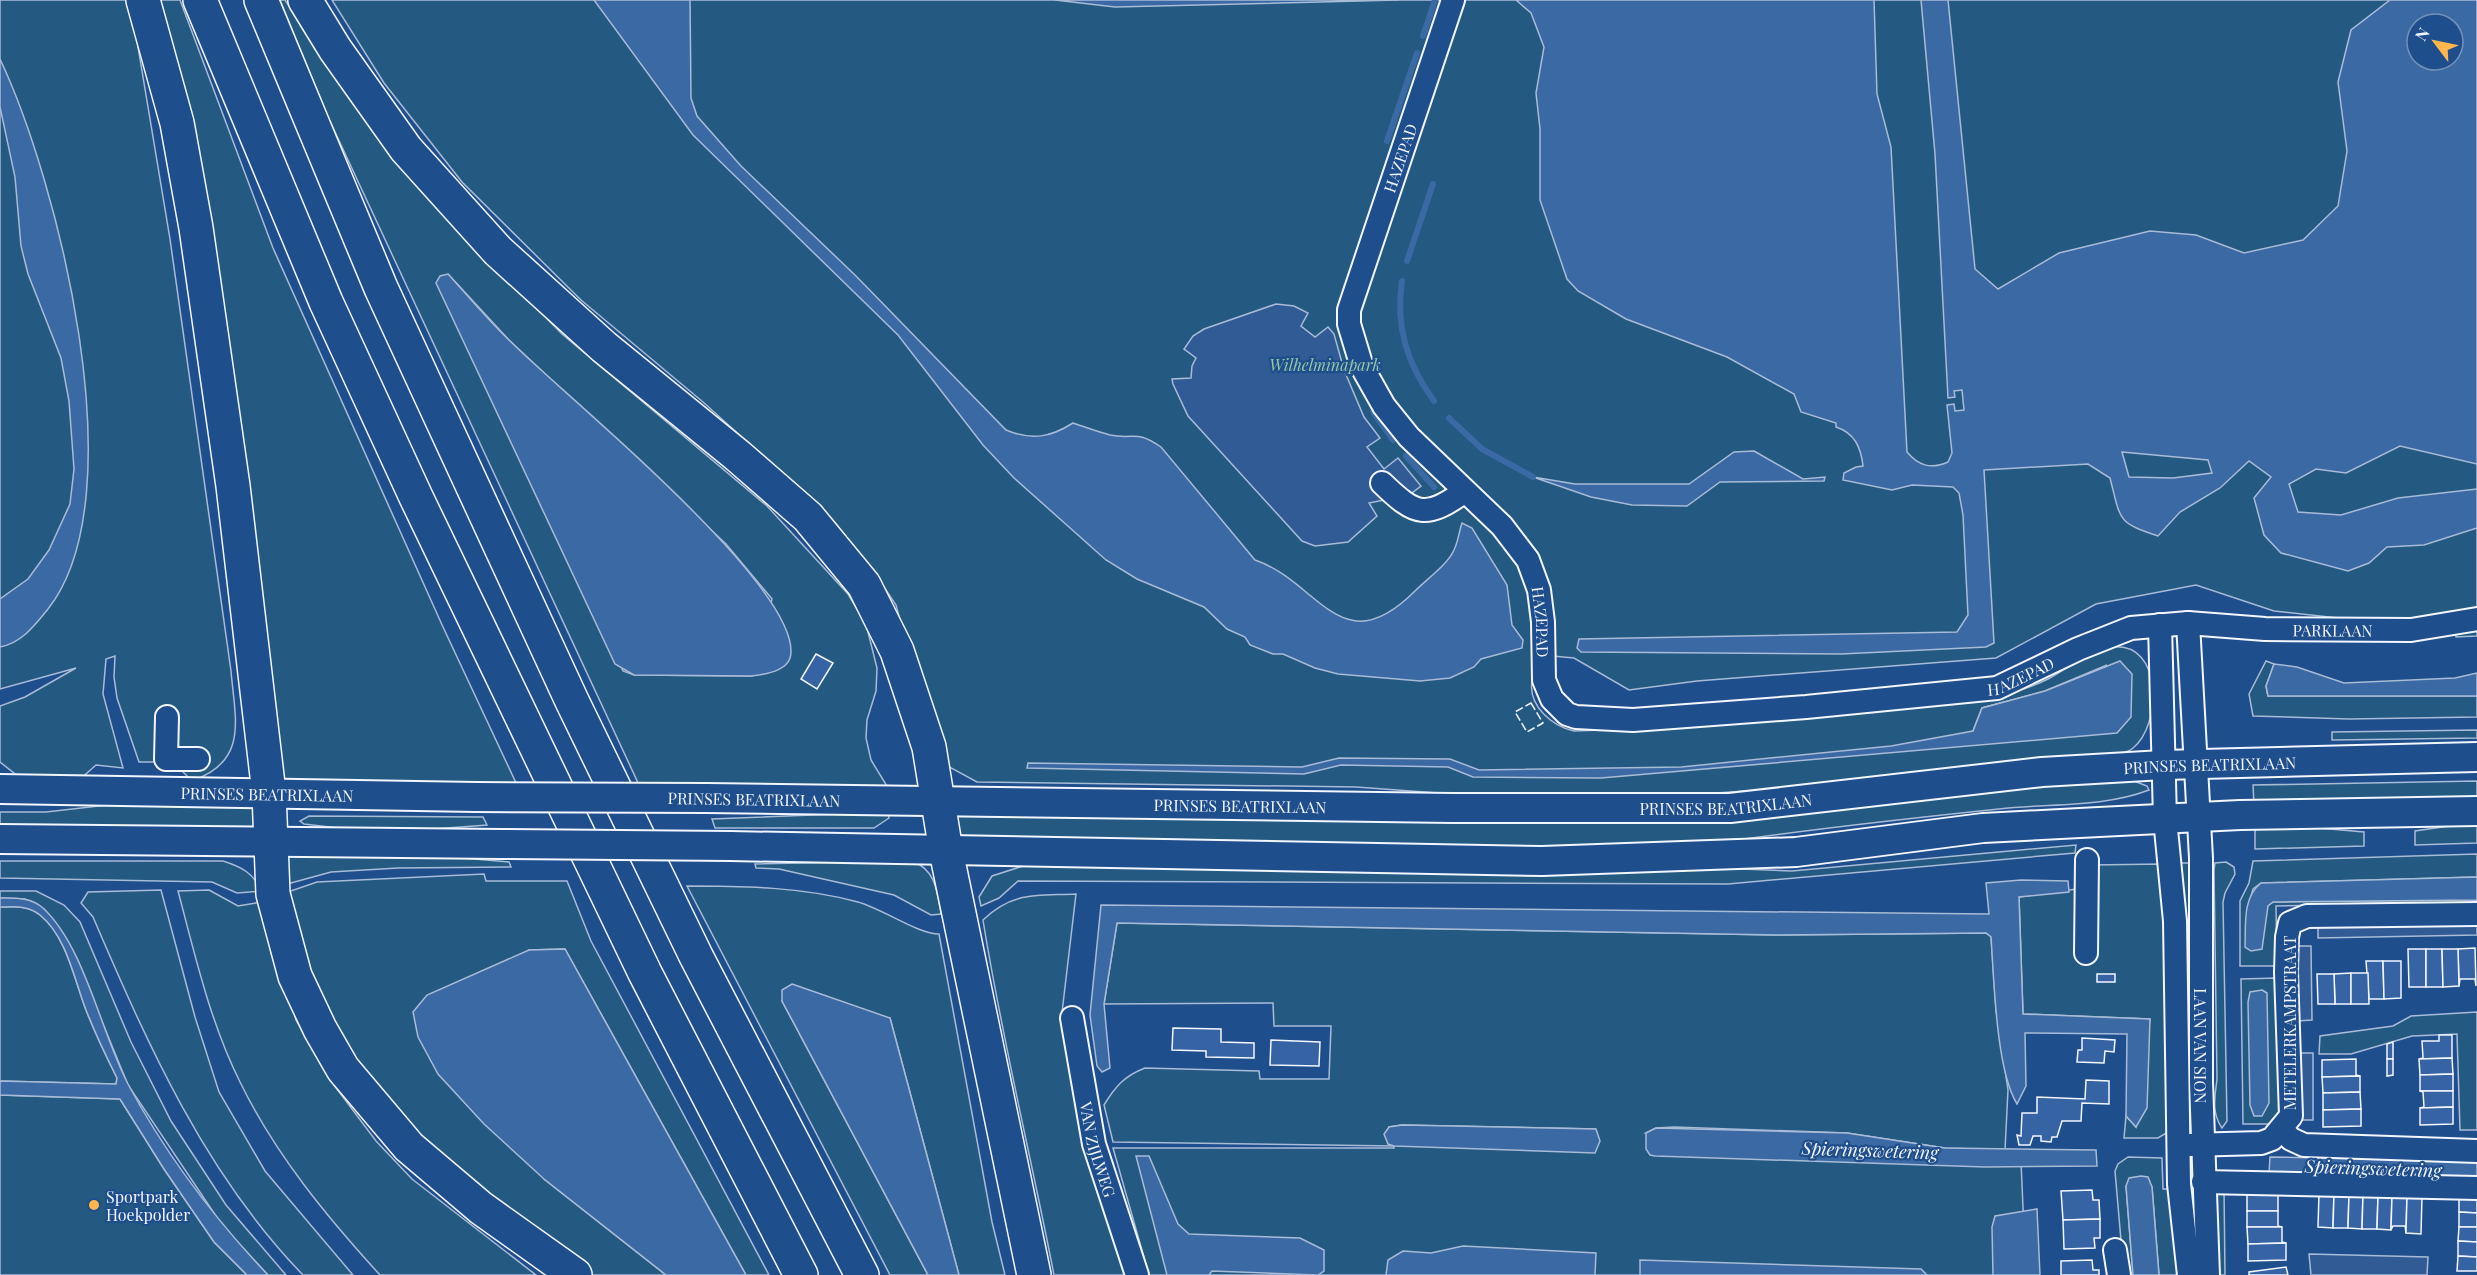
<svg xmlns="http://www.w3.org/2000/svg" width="2477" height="1275" viewBox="0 0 2477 1275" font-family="'Playfair Display',serif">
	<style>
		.green { fill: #245a82; stroke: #a8bbd7; stroke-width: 1.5; fill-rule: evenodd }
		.parking { fill: #305b95; stroke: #a8bbd7; stroke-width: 1.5 }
		.water { fill: #3b69a3; stroke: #a8bbd7; stroke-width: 1.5; fill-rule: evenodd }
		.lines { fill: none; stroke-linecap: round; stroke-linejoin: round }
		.stream { stroke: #3b69a3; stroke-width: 6 }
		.building { fill: #3563a3; stroke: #f2f6ff; stroke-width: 1.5 }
		.minor-casing { stroke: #f2f6ff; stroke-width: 26 }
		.major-casing { stroke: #f2f6ff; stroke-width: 32 }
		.highway-casing { stroke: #f2f6ff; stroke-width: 36 }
		.minor { stroke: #1f4e8c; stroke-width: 22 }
		.major { stroke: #1f4e8c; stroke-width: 28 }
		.highway { stroke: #1f4e8c; stroke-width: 33 }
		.major-bridge-casing { stroke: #f2f6ff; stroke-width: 32; stroke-linecap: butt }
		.major-bridge { stroke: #1f4e8c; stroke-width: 28 }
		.fence { stroke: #f2f6ff; stroke-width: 1.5; stroke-dasharray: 8 3; stroke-linecap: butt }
		.poi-dot { fill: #ffb74d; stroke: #1f4e8c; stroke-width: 2 }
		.labels { text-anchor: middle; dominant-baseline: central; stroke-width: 4.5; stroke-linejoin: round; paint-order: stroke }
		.street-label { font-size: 16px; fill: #f2f6ff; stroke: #1f4e8c }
		.park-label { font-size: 16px; font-style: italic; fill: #97c8a6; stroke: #1f4e8c }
		.poi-label { font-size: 16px; fill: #f2f6ff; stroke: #1f4e8c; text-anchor: start }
		.water-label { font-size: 18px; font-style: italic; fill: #f2f6ff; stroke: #1f4e8c }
	</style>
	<rect width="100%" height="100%" fill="#1f4e8c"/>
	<g class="green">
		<path d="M0,0H129L133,17L170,239L231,671C235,719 249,761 192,781L173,762H139L117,698L114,677L115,656L106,659L103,694L123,768L96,765L78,781L19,777L0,762V706L25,697L76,668L0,689Z"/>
		<polygon points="158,0 180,0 273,248 443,627 517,785 275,780"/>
		<path d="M280,0H285L355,105L426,196L562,334L767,506L848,594L866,624L877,668L876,691L867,720L866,738L871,760L890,791L640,787L328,117ZM448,274L510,341L726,544L772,599L752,676L634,675L623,671Z"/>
		<path d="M332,0H2477V636L2456,637L2455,631L2274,611L2196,585L2096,604L1996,658L1697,681L1629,690L1574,658L1542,655C1539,663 1533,673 1532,681C1528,706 1552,726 1574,731C1679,728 1783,721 1887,709C1923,705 1961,705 1996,697C2013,693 2032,687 2048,679C2067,669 2090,649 2113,647C2163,642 2162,725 2133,748C2128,753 2118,754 2112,756L1760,790L1657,797L1451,794L1356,787L977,782L951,768L937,756L896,605L874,572L832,519L703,402L581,300L462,182L384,83ZM2417,24H2453V60H2417ZM2107,665L1973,731L1982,708L2045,691Z"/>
		<polygon points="2266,661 2274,664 2266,686 2268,696 2477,696 2477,717 2349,719 2253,716 2249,694"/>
		<polygon points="2477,730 2477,738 2332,740 2332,732"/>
		<path d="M2134,781L2147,786L2149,790C2102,808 2048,803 1999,809C1893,820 1787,832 1681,848L956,841L950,812L1610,819L2007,786Z"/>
		<polygon points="2477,781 2477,800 2254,805 2253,785"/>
		<polygon points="125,803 265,804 268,831 0,827 0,812 46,812"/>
		<polygon points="888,812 889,818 874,828 715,828 712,819"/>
		<polygon points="309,816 483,817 487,825 381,833 304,824 300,821"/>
		<polygon points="2477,822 2477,843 2415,845 2415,831"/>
		<polygon points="2296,826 2364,832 2364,846 2255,849 2255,827"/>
		<polygon points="2076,845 2075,853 1728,884 1018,881 999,898 981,906 979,897 992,876 1023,866 1717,868 1792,871"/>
		<polygon points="277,853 417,854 509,862 511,867 398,868 331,872 280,886"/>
		<polygon points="2477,854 2477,877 2261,883 2253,889 2247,911 2266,913 2268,905 2273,902 2477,900 2477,903 2276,906 2277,966 2240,966 2240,901 2249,883 2253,861"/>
		<path d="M0,861H223C242,867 253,873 262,891L237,893L212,882L0,878Z"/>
		<path d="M912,861C936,870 937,891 941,914L931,915L894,895L779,869L756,868L755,864Z"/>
		<path d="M2226,862L2234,867L2235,874L2225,893L2223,902L2227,1121L2222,1128C2211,1112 2215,1097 2217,1079L2214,870L2215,863Z"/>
		<polygon points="2180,863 2192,863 2193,1124 2189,1125 2186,1122"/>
		<polygon points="2162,864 2165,872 2168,1132 2158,1138 2124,1138 2126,1116 2136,1127 2150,1019 2023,1014 2019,897 2091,887 2091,865"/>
		<polygon points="484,874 486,881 567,881 591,941 769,1275 746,1275 565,949 529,950 544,1179 666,1275 591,1275 416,1144 335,1039 282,894 317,882"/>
		<path d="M687,886C744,886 803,887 858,902C883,909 918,934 939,934L992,1222L1005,1275H959L890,1018L782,1001L928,1275H890Z"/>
		<path d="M161,890L195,1017L219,1092L265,1171L353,1275H303C205,1174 148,1045 93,917L81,903L88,892Z"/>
		<path d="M209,890L238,906L268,901L296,1020L331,1081L376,1141L412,1179L536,1275H380C327,1217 275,1154 240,1082C210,1022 195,955 178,891Z"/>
		<polygon points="0,891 36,891 64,905 80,922 131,1042 171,1121 226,1205 286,1275 268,1275 224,1228 128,1085 85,980 59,928 44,909 25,899 0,898"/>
		<path d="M1076,894L1061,1021L1089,1151L1111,1233L1129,1275H1054C1031,1156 1002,1039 983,920C1013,891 1037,896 1076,894Z"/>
		<path d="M0,907C14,907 28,905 40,915C67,937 74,979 86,1010C95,1033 106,1056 117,1078L116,1084L0,1081Z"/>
		<path d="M1117,923L1777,935L1986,933L1991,936L1996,1010L2008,1090L2005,1150L1945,1148L1847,1133L1674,1127L1656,1128L1646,1133L2021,1162L2026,1275H1149L1113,1148H1394L1393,1132L1596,1129L1402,1125L1389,1127L1388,1144L1394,1146L1113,1142L1104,1105C1115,1087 1124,1076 1145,1068L1259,1071L1260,1079H1329L1331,1026H1274L1273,1003L1104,1004Z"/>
		<polygon points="2277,978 2279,1112 2272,1124 2243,1124 2241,979"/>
		<polygon points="2477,1012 2477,1130 2460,1130 2457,1034 2412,1036 2351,1054 2319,1054 2320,1036 2393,1026 2411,1016"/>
		<polygon points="0,1095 120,1099 164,1169 214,1242 247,1275 0,1275"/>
		<polygon points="2128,1157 2162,1158 2163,1189 2175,1189 2183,1275 2159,1275 2152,1187 2126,1186 2133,1275 2124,1275 2115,1171 2118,1164"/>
		<polygon points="2211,1188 2224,1188 2225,1275 2214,1275"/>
	</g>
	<g class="parking">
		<polygon points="1276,304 1294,306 1308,313 1301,326 1315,337 1328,327 1334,334 1344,370 1364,417 1380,438 1367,447 1384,469 1398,458 1421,486 1409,495 1369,503 1377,516 1348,542 1315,546 1302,541 1188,416 1173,384 1172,379 1191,378 1192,366 1196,358 1184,349 1193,336 1204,329"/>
		<polygon points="2477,922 2477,935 2318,938 2318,925"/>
		<polygon points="2296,946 2311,946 2312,1020 2297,1021"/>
		<polygon points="2297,1053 2313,1053 2313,1120 2298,1120"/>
		<polygon points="2309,1254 2428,1257 2427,1275 2311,1275"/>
	</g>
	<g class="water">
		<path d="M594,0H690L691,98L697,116L741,166L856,276L1006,430C1032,441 1051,437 1073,423C1085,427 1098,432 1110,435C1135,440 1135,429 1161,447L1255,560C1320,582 1341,666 1416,590C1427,579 1448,564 1454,550C1458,542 1459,532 1462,523L1472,528L1507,585L1512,625L1523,640L1522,648L1481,659L1474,667L1450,678L1420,681L1338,674L1315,668L1283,654H1273L1250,645L1245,637L1227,629L1204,607L1137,579L1106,560L1014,478L983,445L898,335L693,135Z"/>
		<polygon points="1055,0 1399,0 1115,7"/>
		<path d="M1516,0H1874L1877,94L1891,147L1907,452C1918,465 1930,470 1948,462L1952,453L1947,405L1954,404L1955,411L1964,410L1962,390L1954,391L1955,397L1948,398L1935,154L1921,0H1948L1975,269L1998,289L2059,253L2150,231L2196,235L2244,253L2303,240L2338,206L2347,151L2338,82L2351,30L2390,0H2477V464L2400,446L2346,473L2316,469L2289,484L2298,512L2341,515L2398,498L2477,489V528L2424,545L2387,547L2369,563L2348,571L2281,553L2264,535L2254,498L2271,477L2249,461L2220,488L2180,512L2158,536C2116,522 2121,520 2110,478L2088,464L1984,470L1994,643L1986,647L1841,654L1581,652L1577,648L1579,639L1957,632L1968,615L1963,515L1959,493L1953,487L1912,485L1892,490L1843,480L1844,473L1856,467L1863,466C1861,448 1855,433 1836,427V423L1801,412L1794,394L1727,357L1626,319L1578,291L1567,279L1540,200V129L1536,93L1544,47L1531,13ZM2417,24H2453V60H2417ZM2122,452L2208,460L2212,473L2173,478L2129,477Z"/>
		<path d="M0,59C57,179 138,495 48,609C35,625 22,643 0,647V599L28,579L49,550L70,504L74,469L69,401L61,358L28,274L21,246L15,177L0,107Z"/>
		<path d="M448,274C468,296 488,320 510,341C566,397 793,580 791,652C791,671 766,674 752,676L634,675L615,664L436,283L440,276Z"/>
		<polygon points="1754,451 1803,479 1825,477 1824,481 1720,482 1687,506 1632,505 1591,497 1533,477 1575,484 1689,484 1734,452"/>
		<polygon points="2120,661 2132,674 2131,717 2117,733 1601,778 1473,777 1448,767 1341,765 1304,774 1027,768 1028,763 1302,767 1339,758 1450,759 1479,770 1681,767 1891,746 1973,731 1982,708 2045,691"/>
		<polygon points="2274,664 2297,667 2344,683 2455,678 2477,673 2477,696 2268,696 2266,686"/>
		<path d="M2477,877V900L2273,902L2268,906L2262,949L2251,951L2245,947C2246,925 2242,898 2261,883Z"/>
		<path d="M2021,880L2068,881L2069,892L2019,897L2023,1014L2150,1019L2147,1108L2136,1127L2126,1116L2127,1034L2025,1033L2026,1086L2017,1104C1996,1070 1994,979 1991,937L1986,933L1777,935L1117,923L1104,1004L1110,1068L1102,1072L1097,1066L1090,1015L1101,905L1989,914L1986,883Z"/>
		<path d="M0,898C15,898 31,897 43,908C85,947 101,1033 128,1084C165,1153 214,1218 268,1275H247L214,1242L164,1169L120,1099L0,1095V1081L116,1084L117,1078C106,1056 95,1033 86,1010C74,979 67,937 40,915C28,905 14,907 0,907Z"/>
		<polygon points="565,949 746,1275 666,1275 544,1179 484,1124 438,1074 418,1037 413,1012 427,995 529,950"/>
		<polygon points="792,984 890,1018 959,1275 928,1275 782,1001 782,990"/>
		<polygon points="2262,990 2267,993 2269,1103 2262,1116 2254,1116 2250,1105 2248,1002 2250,992"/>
		<polygon points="1402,1125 1596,1129 1600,1141 1595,1153 1394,1146 1388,1144 1384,1134 1389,1127"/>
		<polygon points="1656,1128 1847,1133 1945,1148 2096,1150 2097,1166 1985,1167 1655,1156 1650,1155 1646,1149 1646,1133"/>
		<polygon points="1136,1156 1149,1156 1178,1224 1189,1234 1300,1238 1324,1250 1324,1271 1318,1275 1212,1271 1209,1275 1167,1275"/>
		<polygon points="2270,1157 2477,1161 2477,1177 2269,1173"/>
		<polygon points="2141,1176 2148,1177 2152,1187 2159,1275 2133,1275 2126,1186 2129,1178"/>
		<polygon points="2037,1209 2040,1275 1993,1275 1992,1227 1995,1216"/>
		<polygon points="1463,1246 1596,1253 1595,1275 1386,1275 1388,1260 1403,1251 1431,1253"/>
		<polygon points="1640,1260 1921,1269 1927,1275 1640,1275"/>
	</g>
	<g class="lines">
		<g class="stream">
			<polyline points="1423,36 1435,0"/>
			<polyline points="1387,141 1417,53"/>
			<polyline points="1407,261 1433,184"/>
			<path d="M1402,281C1395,326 1407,364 1434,401"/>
			<polyline points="1373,412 1393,440"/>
			<polyline points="1449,418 1482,449 1533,477"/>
			<polyline points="1406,456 1434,487"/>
		</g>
	</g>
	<g class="building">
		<polygon points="816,654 833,663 817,689 801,679"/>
		<polygon points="2475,948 2476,986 2475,979 2460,979 2459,986 2458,949"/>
		<polygon points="2408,949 2426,949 2426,987 2409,987"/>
		<polygon points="2426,949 2442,949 2443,987 2426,987"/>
		<polygon points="2442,949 2458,949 2459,986 2443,987"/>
		<polygon points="2366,961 2383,961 2384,999 2369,999"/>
		<polygon points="2383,961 2401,961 2401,998 2384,999"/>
		<polygon points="2351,973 2351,1004 2335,1004 2334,974"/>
		<polygon points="2351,973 2368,973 2369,1004 2351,1004"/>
		<rect x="2097" y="974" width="18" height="8"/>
		<polygon points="2317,974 2334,974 2335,1004 2318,1004"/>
		<polygon points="1173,1028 1221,1029 1221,1042 1254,1043 1254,1058 1206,1057 1206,1051 1172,1050"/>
		<polygon points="2439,1035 2452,1035 2452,1058 2419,1059 2423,1058 2422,1041 2439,1041"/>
		<polygon points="2082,1038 2115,1040 2114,1052 2105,1051 2104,1063 2077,1062 2078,1050 2082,1050"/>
		<polygon points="1271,1040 1320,1042 1319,1066 1270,1065"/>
		<polygon points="2393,1042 2393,1059 2387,1059 2387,1044"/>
		<polygon points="2452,1058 2453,1074 2420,1075 2419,1059"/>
		<polygon points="2356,1059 2356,1075 2360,1076 2322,1077 2322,1060"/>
		<polygon points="2387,1059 2393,1059 2393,1075 2387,1076"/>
		<polygon points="2453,1074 2453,1091 2420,1091 2420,1075"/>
		<polygon points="2360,1076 2360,1092 2323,1093 2322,1077"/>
		<polygon points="2086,1080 2109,1081 2109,1104 2082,1103 2081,1121 2062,1121 2057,1137 2052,1137 2051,1142 2041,1141 2041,1136 2033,1136 2030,1145 2019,1145 2017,1135 2021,1136 2022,1113 2037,1113 2037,1097 2085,1099"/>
		<polygon points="2420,1091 2453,1091 2453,1107 2420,1108 2424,1107 2423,1092"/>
		<polygon points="2360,1092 2361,1109 2323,1110 2323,1093"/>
		<polygon points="2453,1107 2453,1124 2420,1125 2420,1108"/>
		<polygon points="2361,1109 2361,1126 2323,1127 2323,1110"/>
		<polygon points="2092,1190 2093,1200 2099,1200 2100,1219 2063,1220 2061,1191"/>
		<polygon points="2278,1193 2278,1211 2247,1211 2247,1194"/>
		<polygon points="2319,1193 2334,1193 2333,1228 2318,1227"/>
		<polygon points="2334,1193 2349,1194 2348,1228 2333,1228"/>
		<polygon points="2349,1194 2363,1194 2362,1229 2348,1228"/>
		<polygon points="2363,1194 2378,1195 2377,1229 2362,1229"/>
		<polygon points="2378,1195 2392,1195 2391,1230 2377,1229"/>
		<polygon points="2392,1195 2407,1195 2406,1233 2405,1226 2393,1226 2391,1230"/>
		<polygon points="2407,1195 2422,1196 2421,1234 2406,1233"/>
		<polygon points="2459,1197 2477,1197 2477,1213 2459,1212"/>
		<polygon points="2247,1211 2278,1211 2278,1226 2282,1227 2247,1227"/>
		<polygon points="2459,1212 2477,1213 2477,1227 2459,1227"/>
		<polygon points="2100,1219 2100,1238 2094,1238 2095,1248 2064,1249 2063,1220"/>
		<polygon points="2247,1227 2282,1227 2282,1242 2286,1243 2248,1244"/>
		<polygon points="2459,1227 2477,1227 2477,1242 2458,1241"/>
		<polygon points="2458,1241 2477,1242 2477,1257 2458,1256"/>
		<polygon points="2286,1243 2286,1260 2248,1261 2248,1244"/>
		<polygon points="2458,1256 2477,1257 2477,1271 2457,1271"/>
		<polygon points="2092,1260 2093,1270 2099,1270 2099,1275 2061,1275 2061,1261"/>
		<polygon points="2286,1267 2288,1275 2249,1275 2249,1272"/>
	</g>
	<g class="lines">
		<g class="minor-casing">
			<g id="minor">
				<path id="s1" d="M1453,0L1349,310V324L1362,367L1384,406L1409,437L1502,526L1528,560L1539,590L1543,622L1544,680L1552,699L1567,714L1576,717L1633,720L1806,707L1997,688L2078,649L2131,628L2188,623L2265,629L2411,630L2477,619"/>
				<path d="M1382,483C1416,516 1426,519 1465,491"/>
				<path id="s2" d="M2188,623L2201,858V1082L2208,1275"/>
				<polyline points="2160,625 2165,819 2175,921 2179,1184 2189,1275"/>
				<polyline points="167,717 166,759 198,759"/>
				<polyline points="2086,953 2087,860"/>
				<path id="s3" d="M1072,1018L1094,1144L1137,1275"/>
				<polyline points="2282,1130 2291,1139 2304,1145 2477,1151"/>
				<polyline points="2189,1145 2261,1143 2272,1139 2291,1116 2286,972 2287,937 2290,923 2307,916 2477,914"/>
				<polyline points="2203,1182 2477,1188"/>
				<polyline points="2115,1250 2119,1275"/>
			</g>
		</g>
		<g class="major-casing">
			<g id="major">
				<path id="s4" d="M0,789L476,797"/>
				<path id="s5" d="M706,798L1452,808H1730L2042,772L2163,765L2477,757"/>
				<polyline points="0,839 501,844"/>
				<polyline points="730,846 1542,861 1796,852 1983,828 2099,822 2240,815 2477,811"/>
			</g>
		</g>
		<g class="highway-casing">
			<g id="highway">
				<polyline points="143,0 177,123 196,228 233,486 269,793 273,894 295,976 320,1029 343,1069 409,1147 481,1208 575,1275"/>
				<polyline points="200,0 326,302 416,497 645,973 801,1275"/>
				<polyline points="261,0 381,288 572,701 696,956 862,1275"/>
				<polyline points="305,0 335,49 406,149 498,251 604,347 738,456 808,517 864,585 897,651 929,747 946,851 1034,1275"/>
			</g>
		</g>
		<use href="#minor" class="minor"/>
		<use href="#major" class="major"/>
		<use href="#highway" class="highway"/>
		<g class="major-bridge-casing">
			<g id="major-bridge">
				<polyline points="476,797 706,798"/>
				<polyline points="501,844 730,846"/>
			</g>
		</g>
		<use href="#major-bridge" class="major-bridge"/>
		<polygon class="fence" points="1531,703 1543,723 1527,732 1515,712"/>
	</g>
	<circle class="poi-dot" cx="94" cy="1205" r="6"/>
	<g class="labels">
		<g class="street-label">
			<text transform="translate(1400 158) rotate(-71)">HAZEPAD</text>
			<text stroke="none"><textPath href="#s1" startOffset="706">HAZEPAD</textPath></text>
			<text stroke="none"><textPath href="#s1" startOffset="1587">PARKLAAN</textPath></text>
			<text stroke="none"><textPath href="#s1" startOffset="1264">HAZEPAD</textPath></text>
			<text stroke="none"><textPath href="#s5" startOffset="1506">PRINSES BEATRIXLAAN</textPath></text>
			<text stroke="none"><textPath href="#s4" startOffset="267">PRINSES BEATRIXLAAN</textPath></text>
			<text transform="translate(754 799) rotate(1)">PRINSES BEATRIXLAAN</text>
			<text stroke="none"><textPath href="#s5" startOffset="1020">PRINSES BEATRIXLAAN</textPath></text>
			<text stroke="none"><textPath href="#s5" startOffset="534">PRINSES BEATRIXLAAN</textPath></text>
			<text transform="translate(2289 1023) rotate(-90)">METELERKAMPSTRAAT</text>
			<text stroke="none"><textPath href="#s2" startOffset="423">LAAN VAN SION</textPath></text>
			<text stroke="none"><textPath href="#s3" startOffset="134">VAN ZIJLWEG</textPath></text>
		</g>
		<g class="park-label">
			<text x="1325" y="364">Wilhelminapark</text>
		</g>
		<g class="poi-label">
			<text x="106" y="1196">Sportpark<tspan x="106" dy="18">Hoekpolder</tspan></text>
		</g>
		<g class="water-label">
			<text transform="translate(1870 1150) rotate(2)">Spieringswetering</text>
			<text transform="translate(2373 1168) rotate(2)">Spieringswetering</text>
		</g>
	</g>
	<g transform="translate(2435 42) rotate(302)"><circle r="28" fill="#1f4e8c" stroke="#7391ba" stroke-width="1.5"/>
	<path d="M0-4.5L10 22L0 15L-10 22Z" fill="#ffb74d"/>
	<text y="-9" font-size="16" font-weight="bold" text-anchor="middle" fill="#f2f6ff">N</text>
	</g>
</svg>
